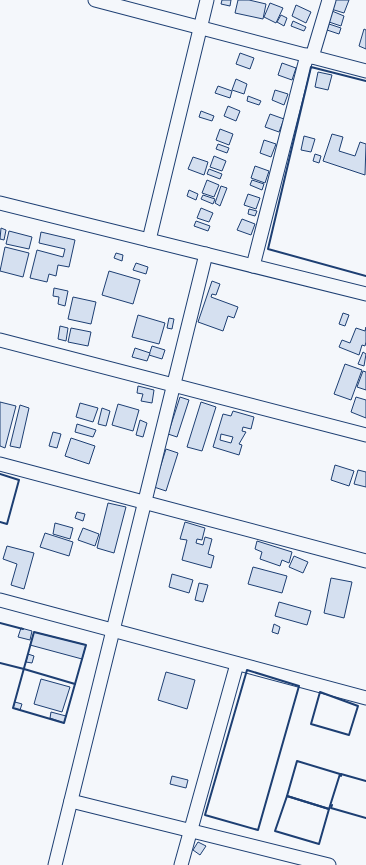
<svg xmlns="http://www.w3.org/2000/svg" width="366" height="865" viewBox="0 0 366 865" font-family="Manrope,sans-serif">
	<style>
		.building { fill: #d5e0f0; stroke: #1d3f73; fill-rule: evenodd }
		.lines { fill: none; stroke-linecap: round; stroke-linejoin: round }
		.minor-casing { stroke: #1d3f73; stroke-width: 15 }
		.minor { stroke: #f4f7fb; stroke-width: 13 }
		.wall { stroke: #1d3f73; stroke-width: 2 }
	</style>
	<rect width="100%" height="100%" fill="#f4f7fb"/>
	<g class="building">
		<polygon points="222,0 231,0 230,6 221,4"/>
		<polygon points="238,0 249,0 266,4 263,19 235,13"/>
		<polygon points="334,0 349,0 344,13 331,9"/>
		<polygon points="270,3 283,8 276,23 264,17"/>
		<polygon points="296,5 311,12 306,23 292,16"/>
		<polygon points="332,11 344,16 341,26 329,22"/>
		<polygon points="281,15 287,18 284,26 277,22"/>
		<polygon points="293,21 306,27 304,31 291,26"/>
		<polygon points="329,24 341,28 339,34 327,30"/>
		<polygon points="364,29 366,30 366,49 359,46"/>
		<polygon points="240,53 254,58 250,69 236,64"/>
		<polygon points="282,63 296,68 292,80 278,75"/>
		<polygon points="318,72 332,75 328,90 315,87"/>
		<polygon points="236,79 247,84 244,94 232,90"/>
		<polygon points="218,86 232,91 230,98 215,93"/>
		<polygon points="275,90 288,94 284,105 272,100"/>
		<polygon points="248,96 261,101 259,105 247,101"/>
		<polygon points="228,106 240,111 236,121 224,116"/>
		<polygon points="201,111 214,116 212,121 199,117"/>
		<polygon points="270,114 284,119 279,132 265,127"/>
		<polygon points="220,129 233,134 229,145 216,140"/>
		<polygon points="332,134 343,137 339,151 355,156 360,142 366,144 365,175 323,161"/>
		<polygon points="304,136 315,139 311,152 301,150"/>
		<polygon points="264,140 276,144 271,157 260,153"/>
		<polygon points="218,144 229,148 227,153 216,149"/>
		<polygon points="315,154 321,156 319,163 313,161"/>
		<polygon points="214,156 226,161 222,171 210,167"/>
		<polygon points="193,157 208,162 204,175 188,169"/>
		<polygon points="255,166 269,171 265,183 251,178"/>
		<polygon points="209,169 222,174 220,179 207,174"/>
		<polygon points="207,180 219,185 214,197 202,193"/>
		<polygon points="252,180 264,184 262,190 250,185"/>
		<polygon points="221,186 227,188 220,206 215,203"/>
		<polygon points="189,190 198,194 196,200 187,196"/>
		<polygon points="248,194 260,198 256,209 244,205"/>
		<polygon points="203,195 215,199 213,204 201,199"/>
		<polygon points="201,208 213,213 209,222 197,218"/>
		<polygon points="249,209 257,211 255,216 248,214"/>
		<polygon points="242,219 255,224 251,235 237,230"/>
		<polygon points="196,221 210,226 208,231 194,226"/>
		<polygon points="1,228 6,230 4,240 0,239"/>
		<polygon points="9,231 32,237 29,249 6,244"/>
		<polygon points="41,232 75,240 69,267 58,265 56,276 49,274 47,282 30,278 37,250 63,257 65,249 39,243"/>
		<polygon points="5,247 29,253 23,277 0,271"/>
		<polygon points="116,253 123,255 122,261 114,258"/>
		<polygon points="136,263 148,267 146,274 133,270"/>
		<polygon points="109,271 140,280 133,304 102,295"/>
		<polygon points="212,281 220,284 216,295 212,294 211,297 238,307 234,318 228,316 223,331 198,322"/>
		<polygon points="54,288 68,291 65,306 58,304 59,297 53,296"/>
		<polygon points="73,297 96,302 91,324 68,319"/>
		<polygon points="343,313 349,315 345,326 339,324"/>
		<polygon points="138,315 165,323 159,344 132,337"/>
		<polygon points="169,318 174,319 172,329 167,328"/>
		<polygon points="60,326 68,328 66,341 58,339"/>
		<polygon points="366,327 366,342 365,346 362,345 359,355 339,347 342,340 350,343 356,328 365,331"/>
		<polygon points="71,328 91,332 88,346 68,342"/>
		<polygon points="152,346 165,350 162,359 149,355"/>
		<polygon points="135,348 150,353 147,361 132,357"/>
		<polygon points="363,352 366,354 364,366 358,364"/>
		<polygon points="345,364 362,370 351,400 334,394"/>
		<polygon points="363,371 366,372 366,390 357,387"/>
		<polygon points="138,386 154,390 152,403 141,401 143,394 137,393"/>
		<polygon points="180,397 189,400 177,437 168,434"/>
		<polygon points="356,397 366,400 366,418 351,412"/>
		<polygon points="0,402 16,406 5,448 0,446"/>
		<polygon points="201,402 216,407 202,451 187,447"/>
		<polygon points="80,403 98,408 93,422 76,417"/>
		<polygon points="118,404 139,410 133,431 112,425"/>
		<polygon points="20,405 29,408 20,448 10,446"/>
		<polygon points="102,408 110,411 106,426 98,424"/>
		<path d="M233,411L254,417L251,429L243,427L242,431L246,432L239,444L242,445L239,455L213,447L223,414L231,416ZM221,434L233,437L231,443L220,440Z"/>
		<polygon points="140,420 147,423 143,437 136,435"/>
		<polygon points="77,424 96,430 93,437 75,432"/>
		<polygon points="53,432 61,434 57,448 49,446"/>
		<polygon points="71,438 95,446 89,464 65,456"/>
		<polygon points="166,449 178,453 166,491 154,487"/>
		<polygon points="335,465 354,471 349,486 331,480"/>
		<polygon points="358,470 366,472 366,487 354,484"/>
		<polygon points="108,503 126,507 114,553 97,548"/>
		<polygon points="77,512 85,514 83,521 75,518"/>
		<polygon points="185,522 205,528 202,540 197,539 196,543 203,545 205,537 212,539 208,554 214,556 211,568 182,560 187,540 180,539"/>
		<polygon points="55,523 73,528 70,539 53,534"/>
		<polygon points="83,528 99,534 95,546 78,540"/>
		<polygon points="45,533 73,542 69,556 40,547"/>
		<polygon points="257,541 292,552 289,563 282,560 280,566 260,559 262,552 255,549"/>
		<polygon points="7,546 34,553 24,589 11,585 17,564 3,559"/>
		<polygon points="294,556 308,562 303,573 289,567"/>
		<polygon points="253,567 287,576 282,593 248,584"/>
		<polygon points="172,574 193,580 189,593 169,587"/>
		<polygon points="331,578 352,582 344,618 324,613"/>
		<polygon points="199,583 208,585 203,602 195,600"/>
		<polygon points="279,602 311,611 307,625 275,616"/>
		<polygon points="274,624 280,627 278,634 272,632"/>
		<polygon points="21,628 32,631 30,640 18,637"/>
		<polygon points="34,632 86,645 82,659 30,645"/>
		<polygon points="28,654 34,656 32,663 26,662"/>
		<polygon points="166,672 195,680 187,709 158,700"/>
		<polygon points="41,679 70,687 62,712 34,704"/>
		<polygon points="15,702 22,704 20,710 13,708"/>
		<polygon points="51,712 66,716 64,723 50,718"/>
		<polygon points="172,776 188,780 186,788 170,784"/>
		<polygon points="198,842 206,846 200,855 193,850"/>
	</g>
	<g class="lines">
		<g class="minor-casing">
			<g id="minor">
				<polyline points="95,0 366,71"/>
				<polyline points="312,57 329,0"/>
				<polyline points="0,203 366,294"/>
				<polyline points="149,240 207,0"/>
				<polyline points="253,266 307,55"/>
				<polyline points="0,340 366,435"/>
				<polyline points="0,464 366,561"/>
				<polyline points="0,600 366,698"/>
				<polyline points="71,801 329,865"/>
				<polyline points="55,865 206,254"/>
				<polyline points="181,865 237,664"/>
			</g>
		</g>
		<use href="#minor" class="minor"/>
		<g class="wall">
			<polyline points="366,81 311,67 268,249 366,276"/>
			<polyline points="0,474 19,480 7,524 0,522"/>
			<polyline points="0,623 23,629"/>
			<polygon points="34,632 86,645 64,723 13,708"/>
			<polyline points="0,663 24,669"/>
			<polyline points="24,669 75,684"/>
			<polygon points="247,670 299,686 258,830 205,815"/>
			<polygon points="320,692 358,706 349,735 311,724"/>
			<polygon points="297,761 340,774 329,809 287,796"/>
			<polyline points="341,776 341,774 366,781"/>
			<polygon points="287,796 329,809 319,844 275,831"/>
			<polyline points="332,805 331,808 366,818"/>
		</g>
	</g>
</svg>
